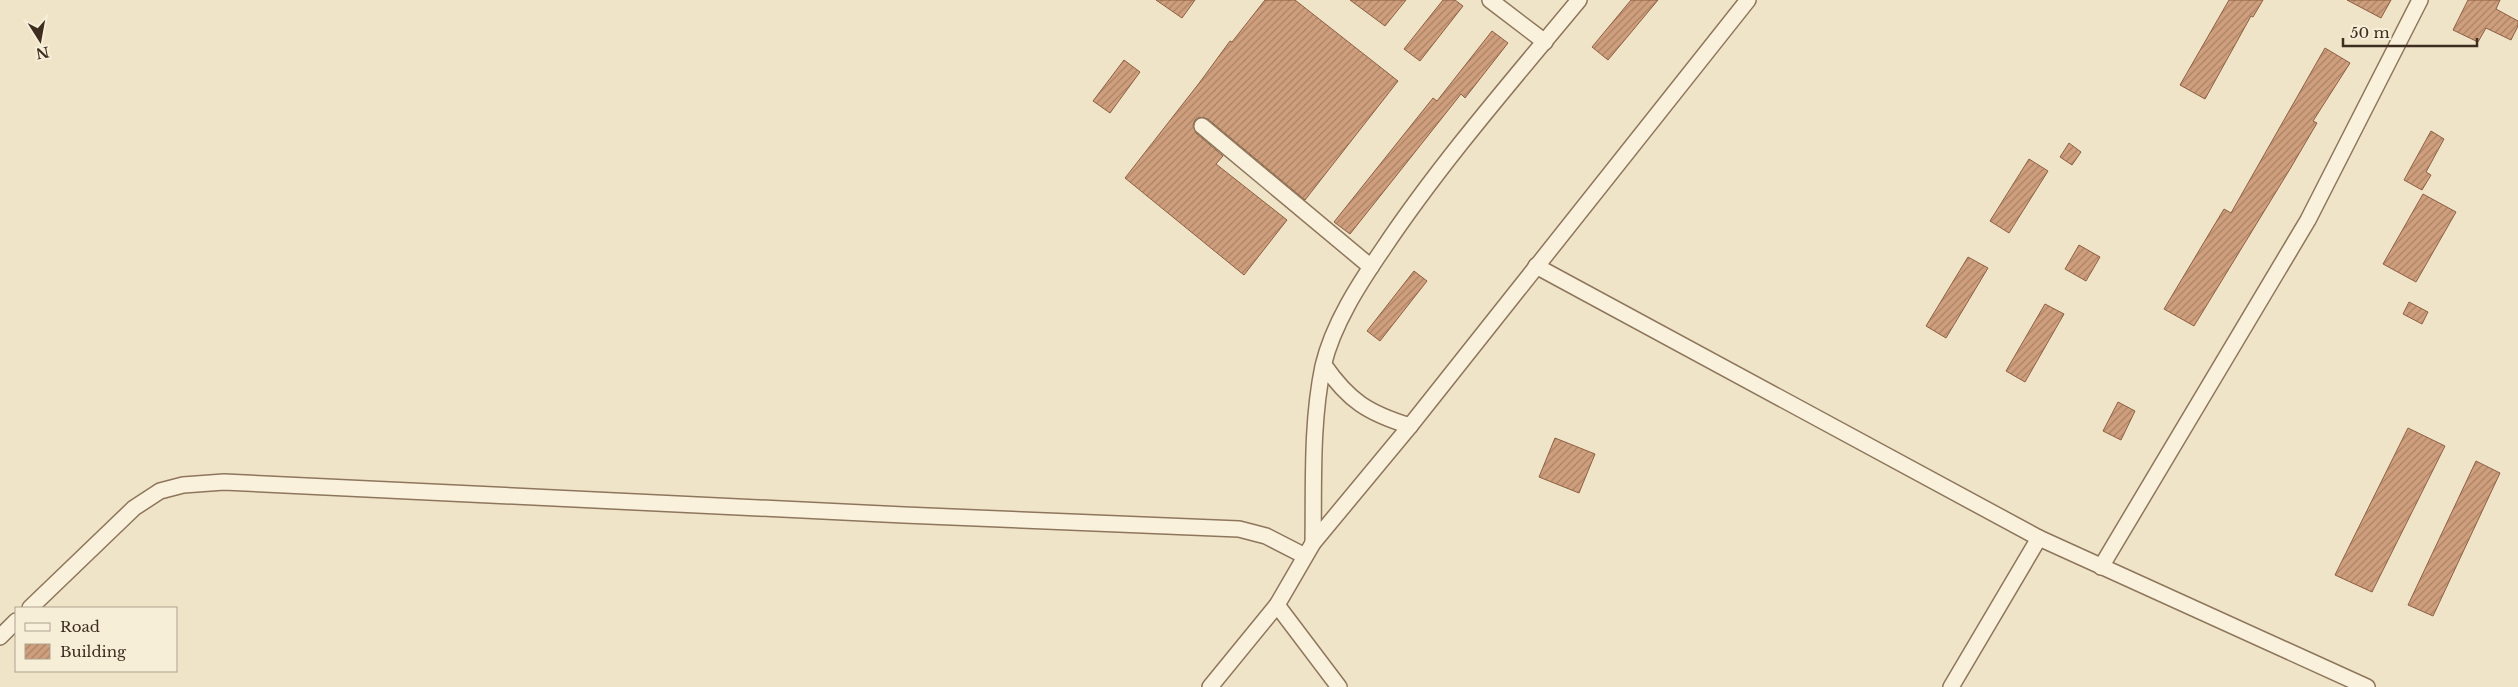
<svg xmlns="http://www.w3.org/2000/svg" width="2518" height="687" viewBox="0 0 2518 687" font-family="'Libre Baskerville',serif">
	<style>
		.building { fill: url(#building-hatch); stroke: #8d5f41 }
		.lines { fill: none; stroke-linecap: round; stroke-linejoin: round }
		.minor-casing { stroke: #8d765c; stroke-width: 18 }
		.minor { stroke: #faf1dc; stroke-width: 15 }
	</style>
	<defs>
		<pattern id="building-hatch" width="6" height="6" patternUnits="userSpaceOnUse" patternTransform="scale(1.25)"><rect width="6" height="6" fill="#cf9f7d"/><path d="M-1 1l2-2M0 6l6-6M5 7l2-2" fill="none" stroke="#a98266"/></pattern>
	</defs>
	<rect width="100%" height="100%" fill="#f0e4c8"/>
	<g class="building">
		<polygon points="1156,0 1195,0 1182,18"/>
		<polygon points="1265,0 1295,0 1398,81 1305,200 1208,119 1199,117 1195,120 1193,125 1196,133 1223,156 1216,164 1287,220 1244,275 1125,178 1200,82 1230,41 1232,42"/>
		<polygon points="1350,0 1406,0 1385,26"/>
		<polygon points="1443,0 1455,0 1463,6 1420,61 1404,49"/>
		<polygon points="1631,0 1658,0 1608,60 1592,47"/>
		<polygon points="2229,0 2263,0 2253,17 2251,16 2205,99 2180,85"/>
		<polygon points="2347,0 2391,0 2381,18"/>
		<polygon points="2468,0 2500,0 2496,9 2518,21 2518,26 2511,40 2486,28 2478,42 2453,30"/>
		<polygon points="1492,31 1508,43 1465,98 1461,94 1350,234 1334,222 1433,98 1437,101"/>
		<polygon points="2325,48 2350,63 2313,121 2317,123 2290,169 2194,326 2164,309 2224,209 2231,213"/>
		<polygon points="1124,60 1140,72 1110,113 1093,101"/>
		<polygon points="2431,131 2444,139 2426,172 2431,175 2422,190 2404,180"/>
		<polygon points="2069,143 2081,152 2072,165 2060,157"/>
		<polygon points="2029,159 2048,171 2009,233 1990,221"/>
		<polygon points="2423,194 2456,212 2416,282 2383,264"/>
		<polygon points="2079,245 2100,257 2086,281 2065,269"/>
		<polygon points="1968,257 1988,268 1946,338 1926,326"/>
		<polygon points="1414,271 1427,281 1380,341 1367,331"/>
		<polygon points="2409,302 2428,312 2422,324 2403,314"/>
		<polygon points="2045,304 2064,314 2025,382 2006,371"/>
		<polygon points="2118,402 2135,411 2121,440 2103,431"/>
		<polygon points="2408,428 2445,446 2372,592 2335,575"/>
		<polygon points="1555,438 1595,454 1579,493 1539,477"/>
		<polygon points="2476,461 2500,473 2433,616 2408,605"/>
	</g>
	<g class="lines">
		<g class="minor-casing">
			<g id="minor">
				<polyline points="1490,0 1545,42"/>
				<polyline points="1202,126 1371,267"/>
				<polyline points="1536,266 2039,538 2367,687"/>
				<path d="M1324,365C1349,401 1368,413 1410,426"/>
				<path d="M1313,543C1314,484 1311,424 1323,366C1333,324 1359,284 1383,249C1442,161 1512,81 1579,0"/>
				<polyline points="2101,567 2308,220 2420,0"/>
				<polyline points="1277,605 1339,687"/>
				<polyline points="30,608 134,508 160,491 183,485 224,482 904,515 1239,529 1266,536 1305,556"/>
				<polyline points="0,637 16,621"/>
				<polyline points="1210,687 1277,605 1313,543 1410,426 1748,0"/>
				<polyline points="1951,687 2039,538"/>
			</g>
		</g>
		<use href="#minor" class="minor"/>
	</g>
	<rect x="15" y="607" width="162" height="65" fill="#f7eed8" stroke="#ada18e"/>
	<rect x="25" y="623" width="25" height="8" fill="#faf1dc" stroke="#ada18e"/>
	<text x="60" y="632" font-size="15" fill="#3d2e20">Road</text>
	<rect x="25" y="644" width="25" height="15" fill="url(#building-hatch)" stroke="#ada18e"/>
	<text x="60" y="657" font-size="15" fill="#3d2e20">Building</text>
	<g transform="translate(40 40) rotate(169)" stroke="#f7eed8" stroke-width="4" paint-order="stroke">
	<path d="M0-4L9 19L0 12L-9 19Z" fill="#3d2e20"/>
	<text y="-8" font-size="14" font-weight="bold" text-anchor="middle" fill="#3d2e20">N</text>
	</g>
	<path d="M2343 38v8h134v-8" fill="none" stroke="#3d2e20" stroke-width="2.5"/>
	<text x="2350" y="38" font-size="15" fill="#3d2e20" stroke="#f7eed8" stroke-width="4" paint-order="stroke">50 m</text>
</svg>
